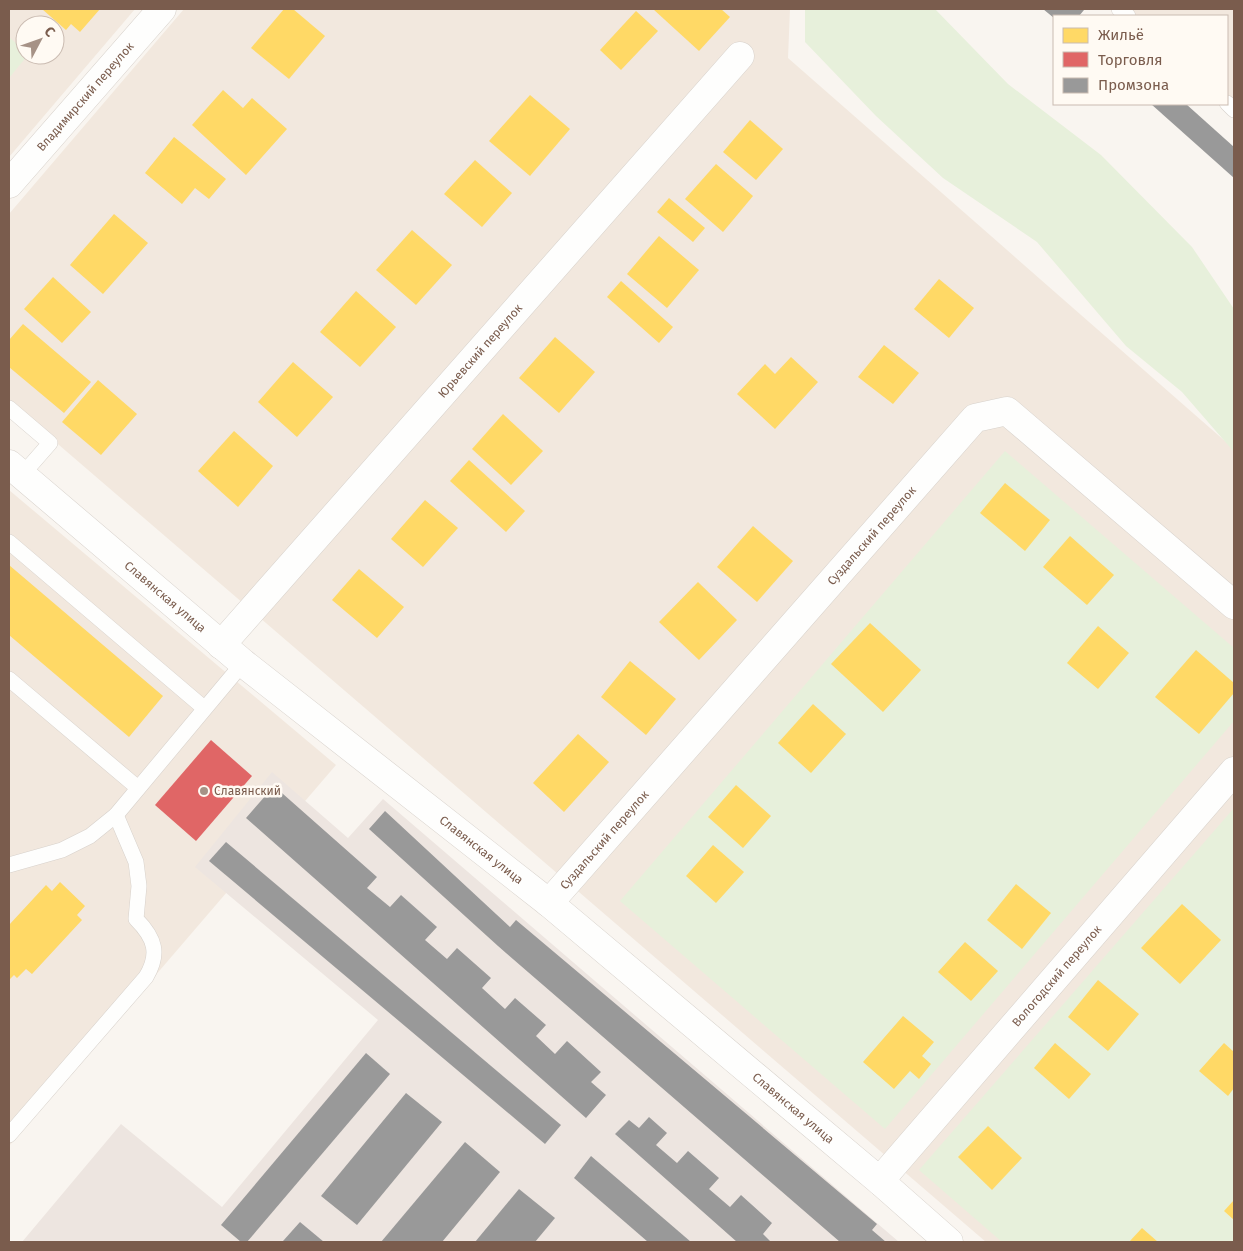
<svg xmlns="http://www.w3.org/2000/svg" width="1243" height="1251" viewBox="0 0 1243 1251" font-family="'Fira Sans',sans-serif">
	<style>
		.residential { fill: #f2e8de; fill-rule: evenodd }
		.industrial { fill: #ede5e0 }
		.green { fill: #e7f0db }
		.homes { fill: #ffd966 }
		.shops { fill: #e06666 }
		.industry { fill: #999 }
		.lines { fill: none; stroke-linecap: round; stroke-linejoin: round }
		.service-casing { stroke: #d7d1cb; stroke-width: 16 }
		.minor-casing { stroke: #d7d1cb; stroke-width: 29 }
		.service { stroke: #fefefd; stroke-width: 15 }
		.minor { stroke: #fefefd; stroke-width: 28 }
		.poi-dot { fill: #a69286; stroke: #fffaf3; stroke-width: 2 }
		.labels { text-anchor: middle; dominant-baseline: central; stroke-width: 5; stroke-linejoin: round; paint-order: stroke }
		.street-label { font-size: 12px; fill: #7a5c4d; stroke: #fffaf3 }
		.poi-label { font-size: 12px; fill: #7a5c4d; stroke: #fffaf3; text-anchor: start }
	</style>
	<rect width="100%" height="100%" fill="#f9f5f0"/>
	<g class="residential">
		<path d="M9,9H135L9,157ZM25,25H55V55H25Z"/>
		<polygon points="184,9 790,9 788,58 1234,449 1234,1242 986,1242 9,402 9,214"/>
		<polygon points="1110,9 1234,9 1234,116 1220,104 1227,104 1227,16 1119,16"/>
		<polygon points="9,490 336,765 9,1146"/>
	</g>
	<polygon class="industrial" points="272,772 348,838 383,799 899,1242 22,1242 121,1124 222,1207 378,1020 195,867"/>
	<g class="green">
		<polygon points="805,9 935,9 1008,84 1101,155 1192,247 1234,309 1234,452 1182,392 1126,346 1037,242 943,178 876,116 805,42"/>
		<polygon points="9,37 25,51 25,55 28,55 9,78"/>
		<polygon points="1005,451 1234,648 1234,721 885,1129 620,901"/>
		<polygon points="1234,808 1234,1242 1002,1242 919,1170"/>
	</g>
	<g class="homes">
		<polygon points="42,9 100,9 80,32 71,24 66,30"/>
		<polygon points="284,9 293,9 325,36 289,79 251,48"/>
		<polygon points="653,9 721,9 730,17 699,51"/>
		<polygon points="636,11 658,31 621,70 600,50"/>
		<polygon points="223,90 243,108 252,98 287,129 246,175 192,125"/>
		<polygon points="530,95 570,129 530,176 489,141"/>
		<polygon points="750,120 783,149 756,180 723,152"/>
		<polygon points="174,137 226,179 209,199 195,188 182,204 145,173"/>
		<polygon points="475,160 512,193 482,227 444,194"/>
		<polygon points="716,164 753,196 723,232 685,199"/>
		<polygon points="669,198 705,228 693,242 657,212"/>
		<polygon points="114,214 148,243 103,294 70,265"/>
		<polygon points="412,230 452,265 416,305 376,270"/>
		<polygon points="659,236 699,270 667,308 627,274"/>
		<polygon points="53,277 91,312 62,343 24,309"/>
		<polygon points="939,279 974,308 949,338 914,309"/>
		<polygon points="621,281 673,327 659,343 607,297"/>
		<polygon points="356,291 396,327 360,367 320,332"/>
		<polygon points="23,324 91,382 64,413 9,367 9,340"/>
		<polygon points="555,337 595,372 559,413 519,378"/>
		<polygon points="884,345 919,373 893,404 858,377"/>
		<polygon points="791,357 818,382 775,429 737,394 765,364 775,374"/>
		<polygon points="293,362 333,397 297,437 258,402"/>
		<polygon points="98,380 137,414 101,455 62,422"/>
		<polygon points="503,414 543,451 511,485 472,449"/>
		<polygon points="234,431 273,466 238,507 198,471"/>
		<polygon points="469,460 525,511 506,532 450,481"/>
		<polygon points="1005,483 1050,520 1025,551 980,513"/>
		<polygon points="425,500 458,528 423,567 391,539"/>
		<polygon points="753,526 793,561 757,602 717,567"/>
		<polygon points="1070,536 1114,575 1087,605 1043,567"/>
		<polygon points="9,565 163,696 129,737 9,635"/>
		<polygon points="359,569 404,607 377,638 332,600"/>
		<polygon points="698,582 737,620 699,660 659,622"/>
		<polygon points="870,623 921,670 883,712 831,664"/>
		<polygon points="1098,626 1129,653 1098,689 1067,663"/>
		<polygon points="1196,650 1234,683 1234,693 1199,734 1155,697"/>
		<polygon points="630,661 676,699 646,735 601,697"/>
		<polygon points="813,704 846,734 811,773 778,743"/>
		<polygon points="578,734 609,762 564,812 533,783"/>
		<polygon points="736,785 771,816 743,848 708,817"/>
		<polygon points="713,845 744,872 716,903 686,876"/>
		<polygon points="60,882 85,906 77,915 82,920 32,974 26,969 17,978 14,975 9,980 9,925 46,885 52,891"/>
		<polygon points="1016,884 1051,913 1022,949 987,920"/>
		<polygon points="1182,904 1221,940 1180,984 1141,948"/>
		<polygon points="965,942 998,971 971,1001 938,972"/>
		<polygon points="1098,980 1139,1014 1108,1051 1068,1017"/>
		<polygon points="903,1016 934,1042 922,1056 931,1064 919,1079 910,1071 894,1089 863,1062"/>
		<polygon points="1055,1043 1091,1074 1069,1099 1034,1068"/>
		<polygon points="1224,1043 1234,1052 1234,1088 1228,1096 1199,1071"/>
		<polygon points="988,1126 1022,1158 992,1190 958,1157"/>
		<polygon points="1234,1200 1234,1220 1224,1211"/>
		<polygon points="1142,1228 1158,1242 1129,1242"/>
	</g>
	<polygon class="shops" points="211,740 252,776 196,841 155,805"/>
	<g class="industry">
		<polygon points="1043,9 1083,9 1084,10 1079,16 1054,16 1054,18"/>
		<polygon points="1151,104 1186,104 1234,147 1234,178"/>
		<polygon points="274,786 377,877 367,888 390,907 401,895 437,927 425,940 447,959 457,948 491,978 482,988 505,1009 515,998 546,1025 536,1036 555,1054 567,1041 601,1072 591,1082 606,1095 586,1118 246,818"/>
		<polygon points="385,811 510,927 516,920 877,1224 872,1230 886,1242 840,1242 498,946 369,829"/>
		<polygon points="226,842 561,1125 545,1144 209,861"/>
		<polygon points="366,1053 390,1074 247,1242 241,1242 221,1225"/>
		<polygon points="406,1093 442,1122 357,1225 321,1196"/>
		<polygon points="649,1117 667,1133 656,1145 677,1163 688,1151 719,1178 709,1189 730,1207 741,1195 772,1223 763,1234 771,1242 737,1242 615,1134 629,1120 639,1128"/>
		<polygon points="465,1142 500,1172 442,1242 381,1242"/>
		<polygon points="591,1156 691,1242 648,1242 574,1178"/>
		<polygon points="519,1189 555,1218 535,1242 475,1242"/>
		<polygon points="300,1222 324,1242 283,1241"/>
	</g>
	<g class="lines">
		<g class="service-casing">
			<g id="service">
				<polyline points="1119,9 1128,16"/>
				<polyline points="1227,103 1234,110"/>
				<polyline points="9,408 50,443 22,475"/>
				<polyline points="9,542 204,708"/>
				<polyline points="9,679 138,788"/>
				<polyline points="9,865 62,850 90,836 116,815 243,663"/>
				<path d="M9,1135L146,977C160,954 155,938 136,919L139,886L136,862L116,815"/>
			</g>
		</g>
		<g class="minor-casing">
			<g id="minor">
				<path id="s1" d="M9,184L162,9"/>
				<path id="s2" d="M9,464L243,663L549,903L881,1182L949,1242"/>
				<path id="s3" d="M221,645L740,56"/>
				<path id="s4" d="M549,903L975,418L1007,411L1234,605"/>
				<path id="s5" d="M881,1182L889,1170L1234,771"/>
			</g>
		</g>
		<use href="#service" class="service"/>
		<use href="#minor" class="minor"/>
	</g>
	<circle class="poi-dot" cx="204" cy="791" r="5"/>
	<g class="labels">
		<g class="street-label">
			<text stroke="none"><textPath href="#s1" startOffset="116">Владимирский переулок</textPath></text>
			<text stroke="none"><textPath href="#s3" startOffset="392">Юрьевский переулок</textPath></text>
			<text stroke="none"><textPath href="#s4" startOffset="489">Суздальский переулок</textPath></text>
			<text stroke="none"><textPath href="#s2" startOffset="205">Славянская улица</textPath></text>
			<text stroke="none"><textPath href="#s4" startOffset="84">Суздальский переулок</textPath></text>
			<text stroke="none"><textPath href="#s2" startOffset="610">Славянская улица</textPath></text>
			<text stroke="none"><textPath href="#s5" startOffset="271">Вологодский переулок</textPath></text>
			<text stroke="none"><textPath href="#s2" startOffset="1015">Славянская улица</textPath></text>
		</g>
		<g class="poi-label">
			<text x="214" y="791">Славянский</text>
		</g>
	</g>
	<rect width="1243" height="1251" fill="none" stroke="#7a5c4d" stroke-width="20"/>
	<rect x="1053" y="15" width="175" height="90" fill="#fffaf3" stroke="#cabbb1"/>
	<rect x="1063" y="28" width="25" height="15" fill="#ffd966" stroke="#cabbb1"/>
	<text x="1098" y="40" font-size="15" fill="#7a5c4d">Жильё</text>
	<rect x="1063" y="52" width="25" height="15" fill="#e06666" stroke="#cabbb1"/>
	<text x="1098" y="65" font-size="15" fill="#7a5c4d">Торговля</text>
	<rect x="1063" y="78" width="25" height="15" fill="#999999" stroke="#cabbb1"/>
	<text x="1098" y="90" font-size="15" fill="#7a5c4d">Промзона</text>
	<g transform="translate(40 40) rotate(49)"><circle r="24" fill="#fffaf3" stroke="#cabbb1"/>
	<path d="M0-4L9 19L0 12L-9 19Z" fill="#a69286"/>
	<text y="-8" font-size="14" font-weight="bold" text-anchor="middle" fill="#7a5c4d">С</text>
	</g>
</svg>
